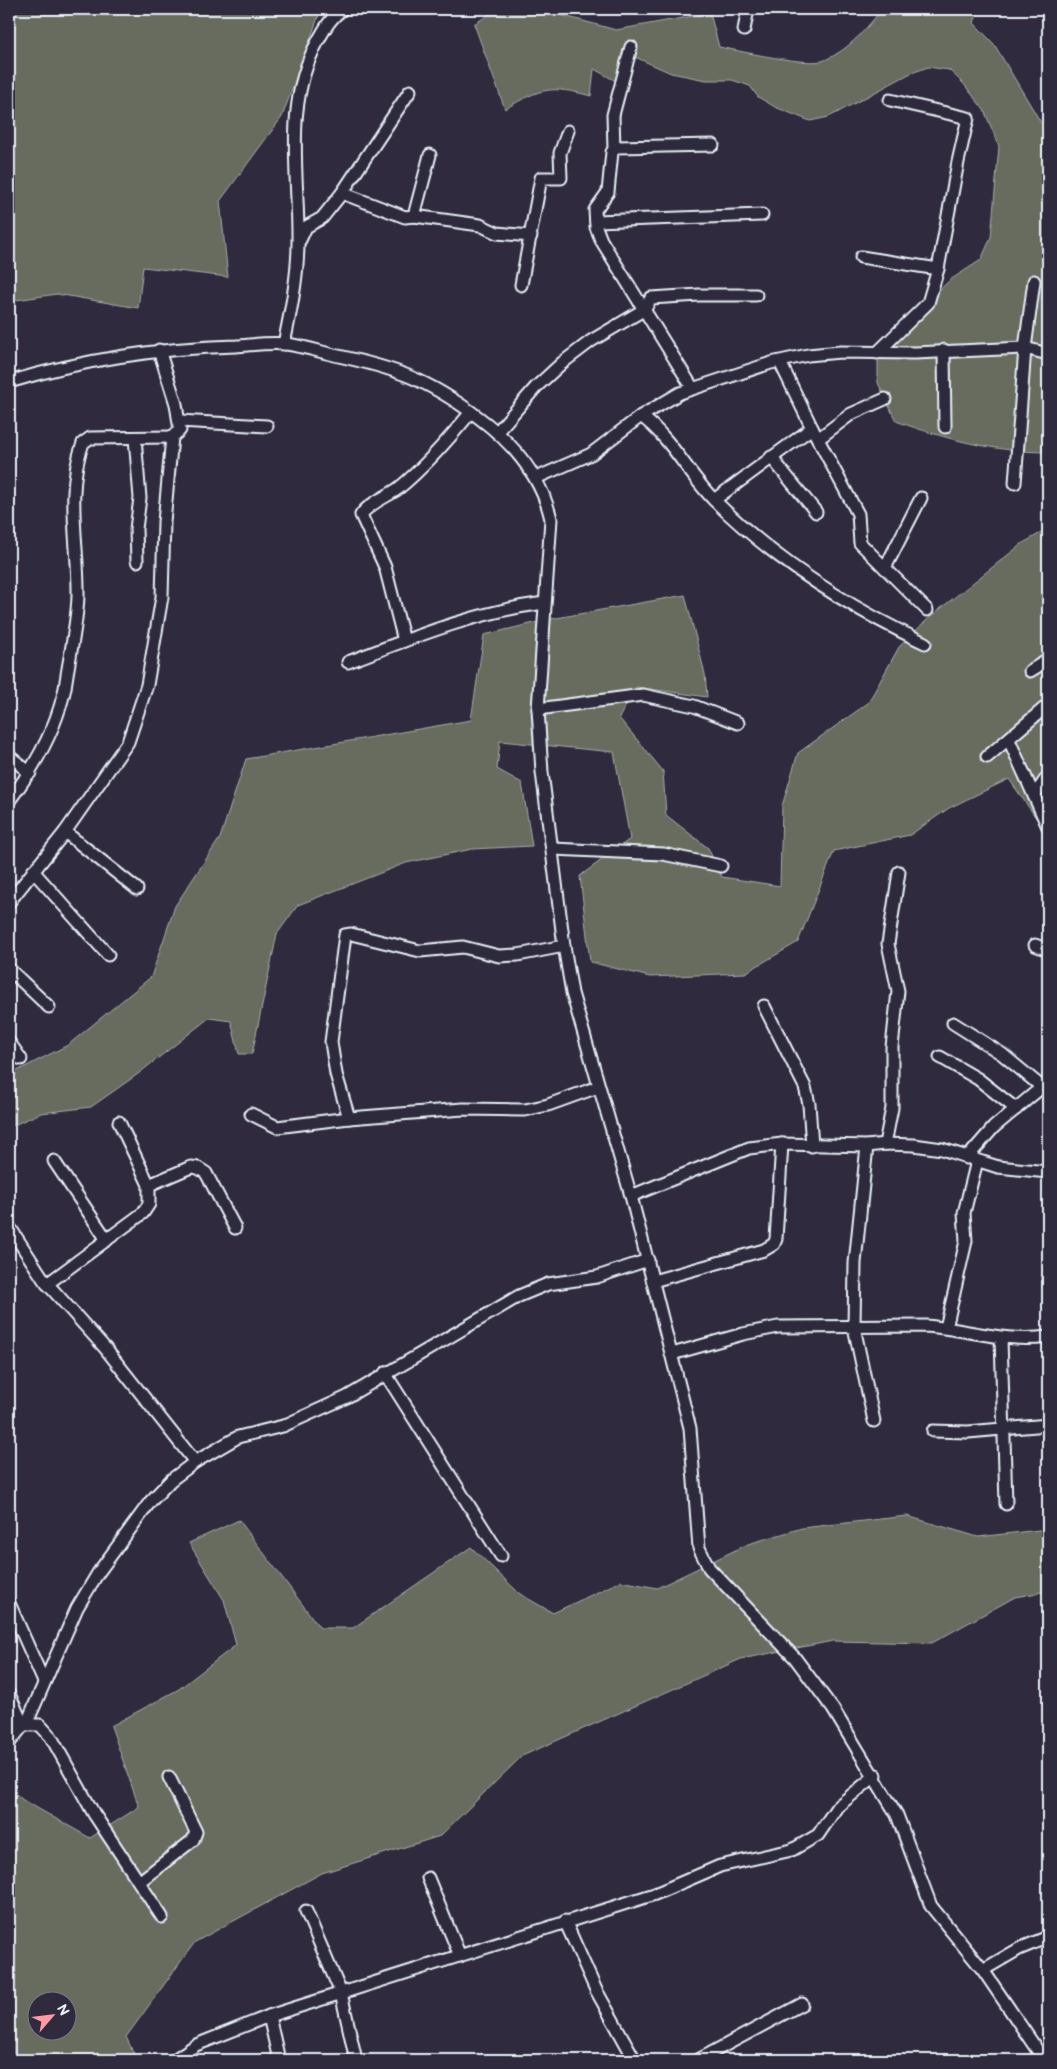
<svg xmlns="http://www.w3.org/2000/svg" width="1057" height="2069" viewBox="0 0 1057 2069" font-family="'Balsamiq Sans',sans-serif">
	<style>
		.green { fill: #676c5e; stroke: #a8aeab; fill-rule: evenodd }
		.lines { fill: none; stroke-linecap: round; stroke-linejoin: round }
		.minor-casing { stroke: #e8f1f8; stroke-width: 15 }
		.minor { stroke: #2f2a3d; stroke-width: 11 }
	</style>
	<rect width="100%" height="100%" fill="#2f2a3d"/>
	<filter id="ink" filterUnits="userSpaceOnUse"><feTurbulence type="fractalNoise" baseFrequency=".02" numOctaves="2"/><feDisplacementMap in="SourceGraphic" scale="10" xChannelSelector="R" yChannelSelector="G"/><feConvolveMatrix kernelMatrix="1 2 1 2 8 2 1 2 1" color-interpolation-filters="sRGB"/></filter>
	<g filter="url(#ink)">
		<g class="green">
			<polygon points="18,9 321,9 282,117 220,201 228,277 143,267 138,308 57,294 9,301 9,35"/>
			<path d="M498,9H539L616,30L710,13L719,47C740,51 810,67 825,60C850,49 866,29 882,9H979L974,23L994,44L1043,126L1048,127V452C995,452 945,439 896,421L878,383V348L950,280L981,260L991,237L999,146L984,110L963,83L949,70L928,67L909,74L829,117L810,121L775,107L758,97L750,86L732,80H706L671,73L635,57L625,86L594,69L591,96C550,85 541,88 505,109L474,24Z"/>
			<polygon points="1048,529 1048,835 1009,779 949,808 910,835 834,851 798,942 745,973 650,977 590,962 580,876 630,839 614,752 500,741 497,769 522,783 532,846 472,849 406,863 298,905 277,934 252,1054 239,1054 231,1021 209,1018 138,1074 91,1107 41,1113 9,1127 9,1075 68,1045 151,977 175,906 220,838 246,759 471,720 484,635 551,619 685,595 705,674 707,697 636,687 619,718 663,771 666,815 708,848 722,877 780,886 782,806 798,753 868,703 899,647 931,616 1023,543"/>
			<path d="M907,1516L978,1537L1048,1529V1591L1015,1597L932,1643L833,1641L741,1659L522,1756L440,1836L322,1873L195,1942L126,2037L137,2060H9V1788L23,1800L90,1838L139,1807L111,1726L179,1689L236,1645L224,1600L189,1543L239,1520L320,1628H353L471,1547L520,1594L553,1613L621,1581L657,1588L748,1544L802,1528ZM38,2002H68V2032H38Z"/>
		</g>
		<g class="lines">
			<g class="minor-casing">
				<g id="minor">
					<polyline points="744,30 748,9"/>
					<polyline points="614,149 613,115 631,47"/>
					<polyline points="342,193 405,217 414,216 480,225 497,233 531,236"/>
					<polyline points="414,216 430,155"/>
					<polyline points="596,221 762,215"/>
					<polyline points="300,240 306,227 322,218 342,193 410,91"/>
					<polyline points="861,257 938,269"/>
					<polyline points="521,285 541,178 561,178 560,153 568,131"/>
					<path d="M284,344C291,310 298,276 298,242C299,174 283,104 318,41C325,28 331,17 343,9"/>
					<polyline points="944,350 945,427"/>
					<polyline points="877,353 928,303 938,269 958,162 968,118 890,100"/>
					<polyline points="780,362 812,428 858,514 860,543 927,610"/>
					<path d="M9,382C82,360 160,348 236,346C252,345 270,342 286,344C302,346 318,351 334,355C395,368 427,379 478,417C513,443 541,475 551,519L538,709L542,772L564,946L572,993L631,1196L690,1428L699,1548L709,1568L795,1658L833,1709L897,1815L931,1906L983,1970L1044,2060"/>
					<polyline points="692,387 601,240 596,227 595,210 608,192 612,152 617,147 713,145"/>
					<path d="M641,416C672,439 688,474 715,501C776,561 848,607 925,643"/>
					<polyline points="179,421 267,426"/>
					<polyline points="497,432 536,387 562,363 591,341 645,309 651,298 699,295 756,295"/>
					<polyline points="135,438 140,498 136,529 137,561"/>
					<polyline points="818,439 851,414 885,399"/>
					<polyline points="771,457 816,512"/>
					<polyline points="536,478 591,454 641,416 680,393 771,363 808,355 840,352 915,353 1025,348 1048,354"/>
					<polyline points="1015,483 1025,348 1034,281"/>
					<polyline points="714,500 812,428"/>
					<polyline points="885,568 921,498"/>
					<path d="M404,641L385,567L361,515C369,503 387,497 399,488C426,466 449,439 471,412"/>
					<path d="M348,662C412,638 475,612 544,603"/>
					<polyline points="1030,671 1048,660"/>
					<polyline points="538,709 643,695 694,706 738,723"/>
					<polyline points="1009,740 1048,827"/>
					<polyline points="9,756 30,773"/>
					<polyline points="987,757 1048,705"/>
					<polyline points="1034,796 1048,776"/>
					<path d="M9,801C34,768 56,730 65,688C69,658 77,626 78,596C79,546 65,492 83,443L90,438L172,437"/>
					<polyline points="65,832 137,889"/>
					<polyline points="553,849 663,854 721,866"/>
					<polyline points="33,871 108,955"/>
					<polyline points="9,902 65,832 128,742 147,685 162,597 164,522 172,437 180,430 176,404 159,350"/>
					<polyline points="1035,945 1048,950"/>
					<polyline points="9,969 49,1007"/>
					<polyline points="764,1006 805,1087 809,1104 812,1146"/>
					<polyline points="953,1023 1002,1054 1043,1088"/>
					<polyline points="9,1042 21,1059"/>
					<polyline points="940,1057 978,1079 1016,1109"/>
					<polyline points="251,1114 277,1127 349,1118 463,1109 525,1110 548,1105 598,1087"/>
					<polyline points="349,1118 336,1074 331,1042 345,935 351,934 420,951 463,947 499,956 518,955 564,946"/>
					<polyline points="885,1144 892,1108 892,1047 898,991 888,944 899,872"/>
					<polyline points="867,1146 855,1263 854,1327 874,1421"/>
					<polyline points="967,1158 994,1127 1048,1082"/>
					<polyline points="54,1161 107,1240"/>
					<polyline points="149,1185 191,1167 198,1168 206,1173 235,1228"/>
					<polyline points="631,1196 749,1148 782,1144 867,1146 885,1144 914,1145 942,1149 998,1167 1048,1172"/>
					<polyline points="9,1226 44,1280 105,1348 195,1462"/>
					<polyline points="653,1281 764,1250 774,1244 776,1239 782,1144"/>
					<polyline points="47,1284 143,1213 149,1204 149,1185 119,1122"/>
					<polyline points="946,1328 966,1241 964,1213 977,1161"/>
					<polyline points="1001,1338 1006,1504"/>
					<path d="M672,1354L743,1334L778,1327L925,1326C967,1329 1006,1343 1048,1337"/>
					<polyline points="385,1373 501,1556"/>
					<polyline points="933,1431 968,1432 1048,1425"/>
					<polyline points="9,1603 44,1682"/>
					<polyline points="9,1694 23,1725 40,1725 51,1737 94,1814 162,1917"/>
					<polyline points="9,1743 29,1718 77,1608 98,1573 150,1502 171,1480 195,1462 238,1437 283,1426 347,1397 519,1296 548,1284 597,1277 648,1260"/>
					<polyline points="428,1878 460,1956"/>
					<polyline points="139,1882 193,1840 196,1832 169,1777"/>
					<polyline points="306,1911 341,1993 356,2060"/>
					<polyline points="565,1921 596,1990 635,2060"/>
					<polyline points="983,1970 1019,1949 1048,1937"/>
					<polyline points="269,2016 279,2060"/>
					<polyline points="174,2060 196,2045 269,2016 655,1894 720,1866 792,1850 818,1835 837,1807 876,1775"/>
					<polyline points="698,2060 802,2004"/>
				</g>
			</g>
			<use href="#minor" class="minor"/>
		</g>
	</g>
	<rect width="1057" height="2069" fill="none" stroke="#2f2a3d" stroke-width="30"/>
	<rect x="15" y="15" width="1027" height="2039" fill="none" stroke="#e8f1f8" stroke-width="2" filter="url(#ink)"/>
	<g transform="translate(52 2016) rotate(62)"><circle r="24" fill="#2f2a3d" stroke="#797a88"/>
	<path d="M0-4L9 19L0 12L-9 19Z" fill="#ff9aa2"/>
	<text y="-8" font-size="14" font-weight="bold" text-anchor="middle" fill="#e8f1f8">N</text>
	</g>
</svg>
